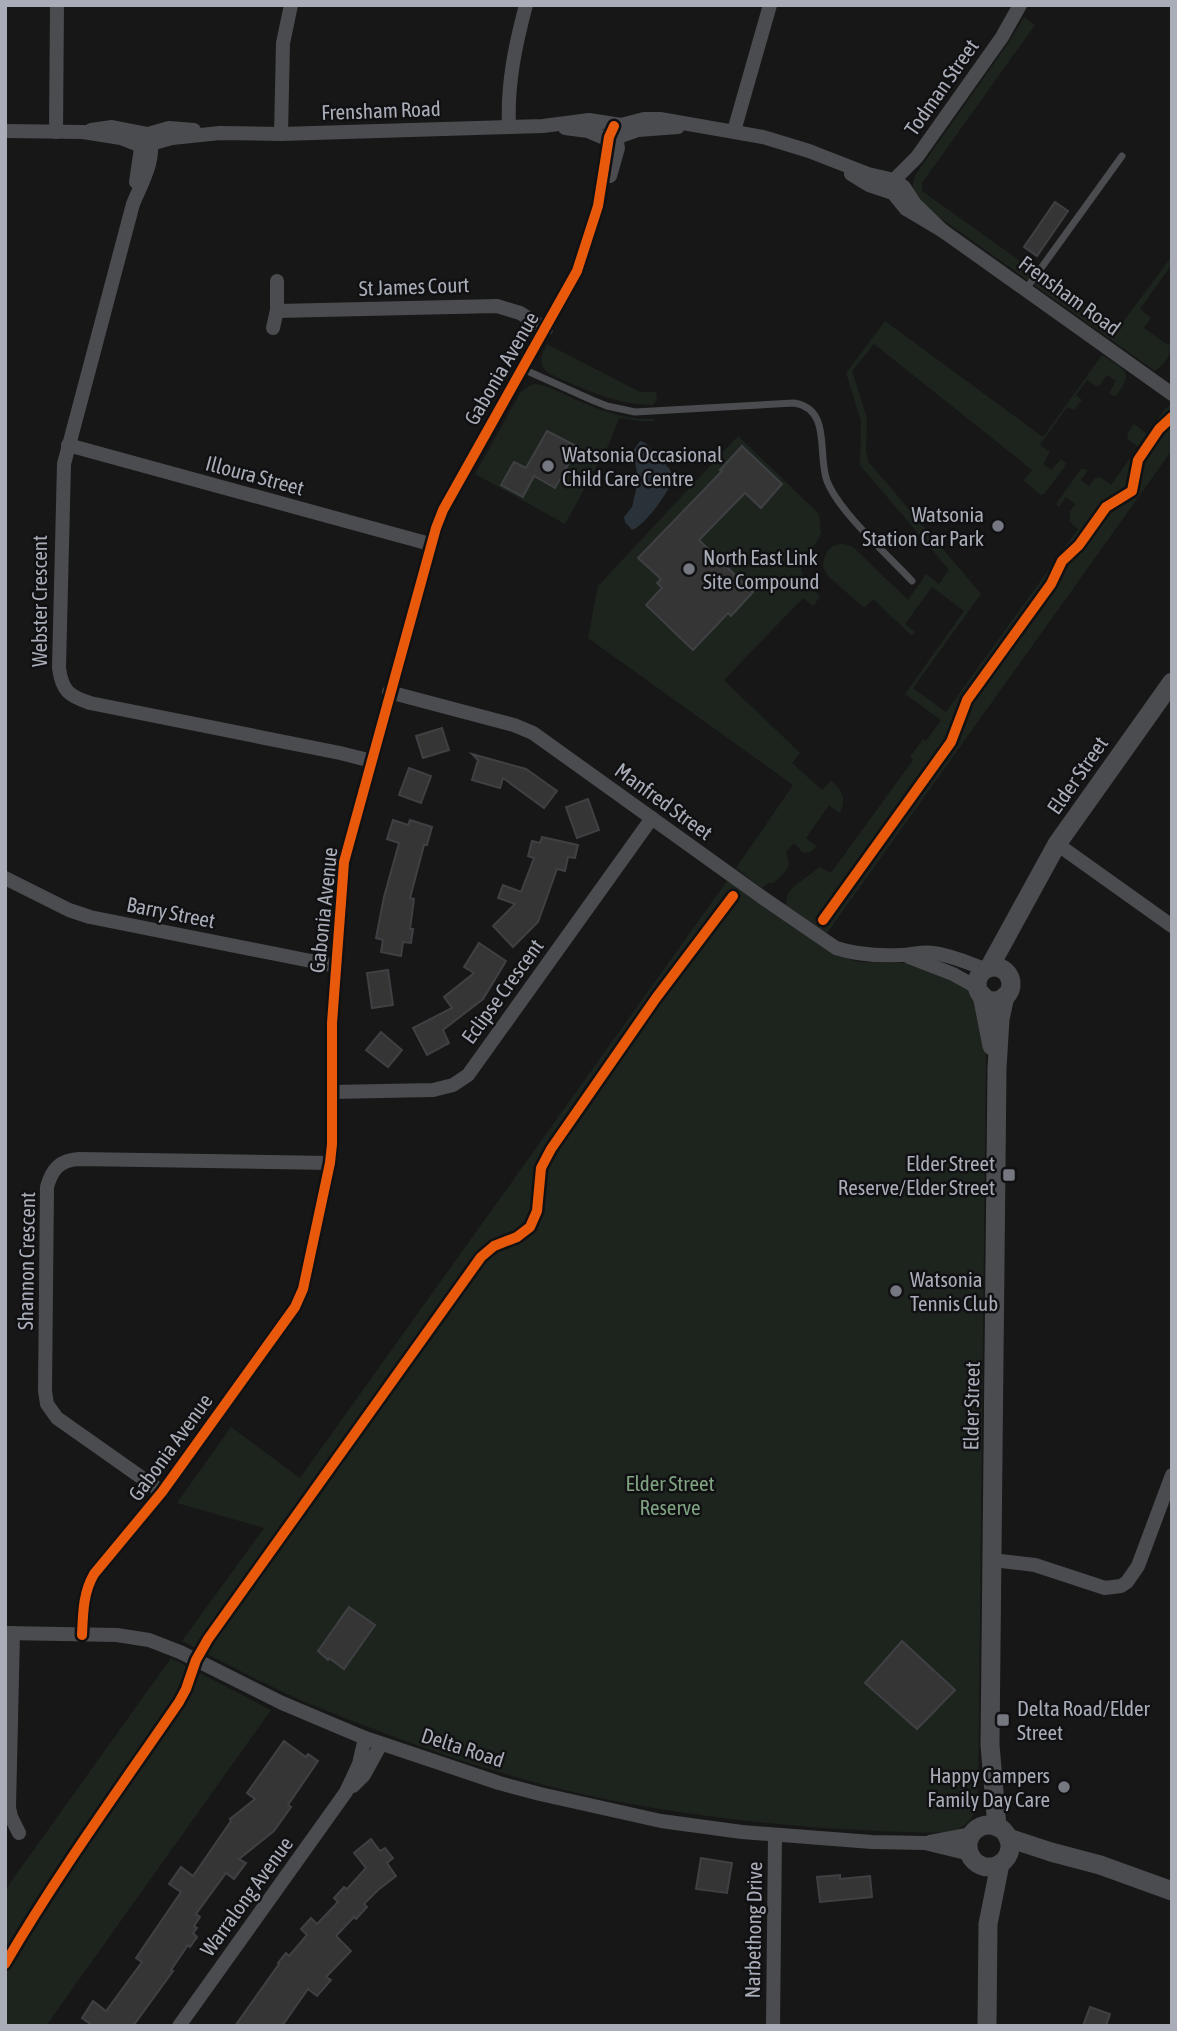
<svg xmlns="http://www.w3.org/2000/svg" width="1177" height="2031" viewBox="0 0 1177 2031" font-family="'Asap Condensed',sans-serif">
	<style>
		.green { fill: #1d241e; fill-rule: evenodd }
		.water { fill: #2a3239 }
		.building { fill: #353536; stroke: #3f4043; stroke-width: 2 }
		.lines { fill: none; stroke-linecap: round; stroke-linejoin: round }
		.service { stroke: #4b4c50; stroke-width: 7 }
		.minor { stroke: #4b4c50; stroke-width: 14 }
		.tertiary { stroke: #4b4c50; stroke-width: 19 }
		.cycleway-casing { stroke: #111113; stroke-width: 15 }
		.cycleway { stroke: #e8590c; stroke-width: 10 }
		.poi-dot { fill: #757880; stroke: #111113; stroke-width: 2.5 }
		.labels { text-anchor: middle; dominant-baseline: central; stroke-width: 5; stroke-linejoin: round; paint-order: stroke }
		.street-label { font-size: 21px; fill: #a8adb8; stroke: #111113 }
		.poi-label { font-size: 21px; fill: #a8adb8; stroke: #111113; text-anchor: start }
		.park-label { font-size: 21px; fill: #7fa381; stroke: #111113 }
	</style>
	<rect width="100%" height="100%" fill="#171717"/>
	<g class="green">
		<path d="M1024,17L1035,25L922,183V191L1117,330L1172,256V264L1140,309L1151,318L1144,328L1168,345L1172,341C1172,354 1166,363 1155,371L925,207C916,195 909,189 916,174L1009,42Z"/>
		<path d="M885,321L1043,437L1102,355C1124,370 1135,370 1116,396H1113L1109,393L1116,381L1107,375L1099,386H1096L1087,380L1076,395L1082,400L1074,410L1067,407L1040,445L1050,452L1043,464L1051,470L1061,459L1066,463L1064,468L1044,494L1041,495L1025,482L1024,480L1032,470L874,344L852,371L867,418L866,450L868,461L981,594L913,688L946,712L1078,529L1070,522V511L1075,504L1066,497L1059,507L1056,504L1081,469H1085L1087,471L1081,480L1089,486L1095,478L1100,477L1111,485L1138,447L1128,439L1127,434L1134,424L1147,434L1165,409L1171,404L1172,450L827,933L786,905L788,893L793,887L820,867L831,873L913,760L910,757L923,739L926,741L941,720L905,694L964,611L932,587L905,624L915,632L912,636L873,599L864,608L827,575L823,566C824,548 837,538 854,548L908,600L926,574L939,584L949,570L860,465L861,421L846,373Z"/>
		<path d="M547,344L640,392H656L657,399L653,405C616,405 584,389 550,374C537,366 541,355 547,344Z"/>
		<path d="M535,384C548,385 561,393 572,398C599,410 624,420 654,419V421H641L619,418L609,444L565,524L475,474L520,393L529,386ZM547,431L577,447L555,488L534,476L501,485L514,462L526,468Z"/>
		<path d="M738,436L819,514L821,533L817,542L803,558L801,569L805,580L820,597L813,606L803,598L724,680L800,753L792,763L822,790L831,781C842,789 847,800 840,813L829,805L806,838L816,846C813,851 809,854 802,852L794,843L786,852C793,869 785,871 774,883H768L762,888L736,868L793,785L588,638L598,586Z"/>
		<path d="M727,881L832,954L859,962L911,963L961,983L972,993L977,1003L985,1036L986,1056L978,1798C973,1837 944,1833 913,1832C895,1832 878,1831 860,1830C767,1825 673,1814 582,1794C494,1774 409,1744 325,1710C276,1691 229,1665 182,1641L264,1528L177,1503L231,1427L300,1478Z"/>
		<polygon points="171,1658 271,1710 46,2026 5,2026 5,1890"/>
	</g>
	<path class="water" d="M640,441C649,443 650,449 656,455C662,463 672,467 672,477C673,489 643,527 632,530L625,522L624,517L632,507L636,490L637,473L633,451Z"/>
	<g class="building">
		<polygon points="1055,202 1068,211 1037,256 1024,247"/>
		<polygon points="547,431 578,447 555,488 534,476 523,497 501,485 514,462 526,468"/>
		<polygon points="742,446 782,484 761,508 745,493 699,540 753,592 731,616 728,613 693,650 646,605 662,588 657,583 661,579 638,558 722,471 720,470"/>
		<polygon points="442,728 449,750 423,758 416,736"/>
		<polygon points="472,754 526,769 557,791 544,808 503,778 500,788 472,780 478,760"/>
		<polygon points="409,768 431,776 421,803 399,795"/>
		<polygon points="588,799 599,830 577,838 566,807"/>
		<polygon points="393,820 408,825 410,820 432,827 427,845 424,845 410,898 414,899 410,929 413,929 411,943 403,942 401,956 381,952 383,940 376,938 384,897 399,843 387,839"/>
		<polygon points="542,837 578,845 575,858 568,857 565,871 557,869 538,922 513,947 493,926 515,904 498,898 503,885 521,892 534,858 528,856 532,841 540,843"/>
		<polygon points="479,943 506,961 483,999 443,1030 449,1043 427,1055 413,1028 452,1008 444,997 474,973 464,967"/>
		<polygon points="388,970 393,1005 372,1008 367,973"/>
		<polygon points="381,1032 402,1050 388,1067 366,1050"/>
		<polygon points="349,1607 375,1625 344,1669 329,1658 328,1660 318,1651"/>
		<polygon points="902,1641 955,1690 917,1729 865,1683"/>
		<polygon points="284,1741 306,1757 308,1754 318,1761 288,1805 291,1807 274,1831 239,1859 246,1863 234,1879 226,1873 196,1914 200,1917 194,1926 197,1928 193,1933 197,1937 190,1947 188,1945 171,1970 173,1971 133,2026 93,2026 82,2018 93,2001 106,2011 142,1962 136,1958 181,1892 169,1884 181,1867 193,1876 231,1821 230,1819 255,1799 247,1793"/>
		<polygon points="371,1839 380,1851 385,1848 393,1858 387,1863 396,1876 378,1890 364,1904 367,1907 356,1919 354,1917 336,1936 351,1951 326,1977 331,1980 317,1996 308,1989 282,2026 235,2026 279,1964 278,1963 286,1953 289,1956 307,1935 301,1929 311,1918 317,1924 338,1902 334,1898 344,1887 347,1889 366,1868 354,1853"/>
		<polygon points="701,1858 732,1863 727,1893 696,1889"/>
		<polygon points="840,1875 840,1879 870,1876 872,1897 820,1902 817,1877"/>
		<polygon points="1090,2007 1110,2014 1106,2026 1083,2026"/>
	</g>
	<g class="lines">
		<g class="service">
			<polyline points="1026,289 1122,156"/>
			<path d="M523,369L592,400L607,406L635,412L794,403C832,409 817,454 827,481C839,512 888,555 912,581"/>
		</g>
		<g class="minor">
			<path d="M509,127C507,85 515,46 526,5"/>
			<polyline points="565,128 588,131 602,137 609,137 624,135 638,130 678,127"/>
			<polyline points="91,130 112,127 148,134 169,128 194,130"/>
			<polyline points="5,131 83,132 121,138 136,144 154,143 172,138 220,133 281,134 509,127 543,126 589,120 621,125 644,119 660,119 763,137 809,151 868,174 894,180 904,187 915,204 943,231"/>
			<polyline points="734,131 770,5"/>
			<polyline points="56,132 57,5"/>
			<polyline points="281,134 283,43 291,5"/>
			<path d="M149,136C157,158 141,184 133,204L64,464L59,668C62,691 69,696 90,703L340,753L372,761"/>
			<polyline points="851,174 869,185 893,193 906,209 943,231 1172,394"/>
			<polyline points="610,176 618,148 615,131"/>
			<polyline points="136,182 141,148 146,137"/>
			<polyline points="893,187 894,180 917,157 1002,37 1020,5"/>
			<polyline points="277,311 497,306 520,313 546,329"/>
			<polyline points="273,328 277,310 277,281"/>
			<polyline points="68,445 430,544"/>
			<path d="M389,692L514,725L533,733L766,900L836,948C857,955 878,956 901,955C912,955 922,951 933,953C951,955 968,963 985,969"/>
			<polyline points="1057,844 1172,926"/>
			<polyline points="5,878 69,910 90,917 336,966"/>
			<polyline points="909,957 953,974 978,988"/>
			<polyline points="332,1092 433,1090 453,1085 468,1075 652,818"/>
			<path d="M162,1492L57,1418L47,1404L45,1391L47,1187C52,1169 60,1160 79,1159L330,1163"/>
			<polyline points="992,1560 1035,1565 1105,1588 1121,1586 1127,1582 1138,1566 1172,1475"/>
			<polyline points="5,1633 117,1635 149,1640 180,1652 282,1703 365,1738 499,1783 540,1794 661,1821 742,1832 872,1842 925,1843 970,1854"/>
			<polyline points="13,1633 9,1807 11,1817 19,1833"/>
			<path d="M82,1635C83,1613 83,1593 94,1574L162,1492L295,1307L303,1289L330,1163L332,1144V1023L344,862L436,528L443,510L577,271L598,206L609,137L614,126"/>
			<polyline points="353,1786 364,1775 381,1744"/>
			<polyline points="930,1842 972,1834"/>
			<polyline points="179,2026 346,1792 359,1764 365,1738"/>
			<polyline points="773,2026 775,1835"/>
		</g>
		<g class="tertiary">
			<circle cx="994" cy="984" r="17"/>
			<polyline points="989,968 1057,844 1172,682"/>
			<polyline points="982,995 992,1046"/>
			<circle cx="989" cy="1846" r="21"/>
			<polyline points="997,1827 990,1745 997,1068 1000,1019 1005,996"/>
			<polyline points="1008,1838 1051,1852 1100,1865 1172,1891"/>
			<polyline points="987,2026 988,1924 1000,1864"/>
		</g>
		<g class="cycleway-casing">
			<g id="cycleway">
				<polyline points="823,920 951,742 967,700 1051,584 1062,561 1079,545 1106,507 1132,491 1138,460 1159,429 1172,417"/>
				<path d="M82,1635C83,1613 83,1593 94,1574L162,1492L295,1307L303,1289L330,1163L332,1144V1023L344,862L436,528L443,510L577,271L598,206L609,137L614,126"/>
				<path d="M5,1964C58,1873 120,1788 179,1702L186,1689L196,1660L208,1639L481,1257L494,1246L517,1237L530,1227L537,1211L541,1168L551,1149L656,998L733,896"/>
			</g>
		</g>
		<use href="#cycleway" class="cycleway"/>
	</g>
	<g class="poi-dot">
		<circle cx="548" cy="466" r="7"/>
		<circle cx="998" cy="526" r="7"/>
		<circle cx="689" cy="569" r="7"/>
		<rect x="1002" y="1168" width="14" height="14" rx="3.5"/>
		<circle cx="896" cy="1291" r="7"/>
		<rect x="996" y="1713" width="14" height="14" rx="3.5"/>
		<circle cx="1064" cy="1787" r="7"/>
	</g>
	<g class="labels">
		<g class="street-label">
			<text transform="translate(941 87) rotate(-55)">Todman Street</text>
			<text transform="translate(381 110) rotate(-2)">Frensham Road</text>
			<text transform="translate(414 286) rotate(-2)">St James Court</text>
			<text transform="translate(1070 295) rotate(36)">Frensham Road</text>
			<text transform="translate(501 368) rotate(-60)">Gabonia Avenue</text>
			<text transform="translate(255 475) rotate(15)">Illoura Street</text>
			<text transform="translate(39 601) rotate(-90)">Webster Crescent</text>
			<text transform="translate(1077 775) rotate(-55)">Elder Street</text>
			<text transform="translate(664 801) rotate(36)">Manfred Street</text>
			<text transform="translate(323 910) rotate(-84)">Gabonia Avenue</text>
			<text transform="translate(171 912) rotate(11)">Barry Street</text>
			<text transform="translate(502 991) rotate(-54)">Eclipse Crescent</text>
			<text transform="translate(26 1261) rotate(-89)">Shannon Crescent</text>
			<text transform="translate(971 1406) rotate(-89)">Elder Street</text>
			<text transform="translate(170 1447) rotate(-54)">Gabonia Avenue</text>
			<text transform="translate(463 1747) rotate(18)">Delta Road</text>
			<text transform="translate(246 1896) rotate(-54)">Warralong Avenue</text>
			<text transform="translate(753 1930) rotate(-89)">Narbethong Drive</text>
		</g>
		<g class="poi-label">
			<text x="562" y="454">Watsonia Occasional<tspan x="562" dy="24">Child Care Centre</tspan></text>
			<text x="984" y="514" text-anchor="end">Watsonia<tspan x="984" dy="24">Station Car Park</tspan></text>
			<text x="703" y="557">North East Link<tspan x="703" dy="24">Site Compound</tspan></text>
			<text x="995" y="1163" text-anchor="end">Elder Street<tspan x="995" dy="24">Reserve/Elder Street</tspan></text>
			<text x="910" y="1279">Watsonia<tspan x="910" dy="24">Tennis Club</tspan></text>
			<text x="1017" y="1708">Delta Road/Elder<tspan x="1017" dy="24">Street</tspan></text>
			<text x="1050" y="1775" text-anchor="end">Happy Campers<tspan x="1050" dy="24">Family Day Care</tspan></text>
		</g>
		<g class="park-label">
			<text x="670" y="1483">Elder Street<tspan x="670" dy="24">Reserve</tspan></text>
		</g>
	</g>
	<rect width="1177" height="2031" fill="none" stroke="#a8adb8" stroke-width="14"/>
</svg>
